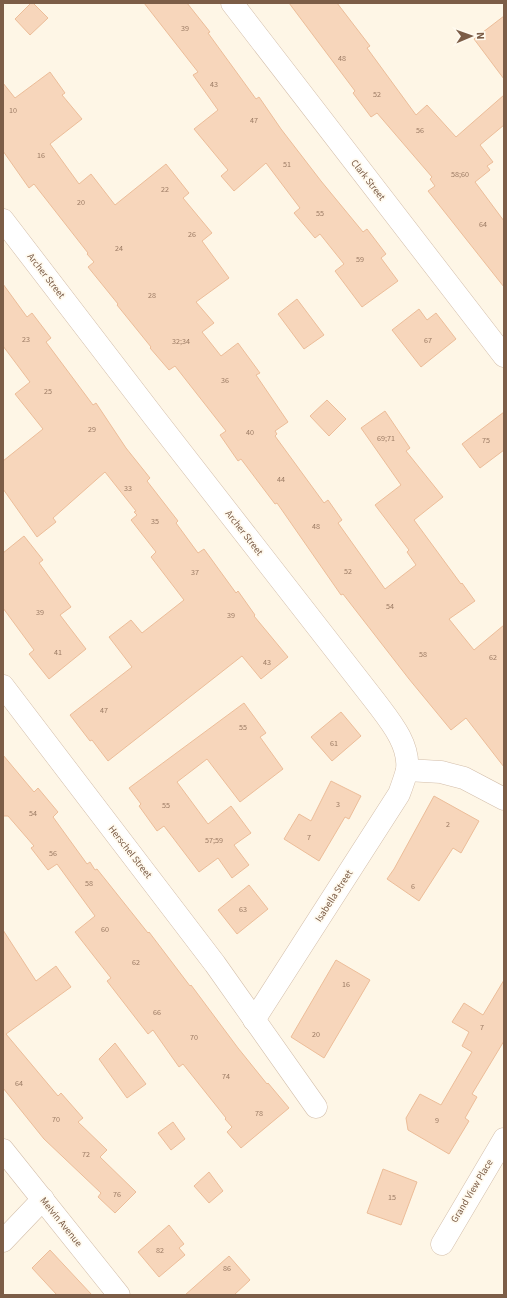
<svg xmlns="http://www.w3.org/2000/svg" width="507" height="1298" viewBox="0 0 507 1298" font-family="'Source Sans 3',sans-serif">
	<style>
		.building { fill: #f7d6bb; stroke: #ecbd99 }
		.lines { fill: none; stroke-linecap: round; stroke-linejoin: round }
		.minor-casing { stroke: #d3beaa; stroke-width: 23 }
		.minor { stroke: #fff; stroke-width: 22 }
		.labels { text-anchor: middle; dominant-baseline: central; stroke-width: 3.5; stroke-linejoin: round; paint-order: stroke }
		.number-label { font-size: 8px; fill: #9b7b64 }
		.street-label { font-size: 10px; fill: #7c5d47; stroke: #fffaef }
	</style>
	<rect width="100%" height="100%" fill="#fef6e6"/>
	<g class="building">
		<polygon points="31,3 33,3 48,18 30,35 15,19"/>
		<polygon points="144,3 187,3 210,32 208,33 256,99 259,97 281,129 321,181 363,232 367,229 386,254 381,258 398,281 362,307 335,271 344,264 320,234 315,238 294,213 300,208 266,163 234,191 221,176 228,170 194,129 218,110 193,75 198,72"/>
		<polygon points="289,3 337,3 370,46 367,48 416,115 427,105 456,137 504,95 504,125 480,145 493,162 487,166 490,170 475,182 504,221 504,287 428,191 435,186 430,179 432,177 377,113 371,117 353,93 355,91"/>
		<polygon points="504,16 504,79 474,39"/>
		<polygon points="50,72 65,93 62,95 82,119 50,144 79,184 91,174 115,205 166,164 189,193 183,198 212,233 202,241 229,278 196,302 214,323 202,332 221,356 238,343 260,373 256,375 288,422 275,431 277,434 275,436 324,503 328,500 342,520 338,523 385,589 416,565 407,552 409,550 375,505 401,485 361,428 385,411 410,448 406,451 443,497 414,520 461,584 462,583 475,601 449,619 474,650 504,625 504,767 466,718 451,730 409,679 343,594 341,595 277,503 275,504 241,459 238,461 220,435 226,431 175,366 169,370 150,348 151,347 117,305 118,304 88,267 94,262 87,254 88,253 34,184 29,188 3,151 3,83 15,98"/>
		<polygon points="3,284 27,317 32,313 51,338 46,342 93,405 96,403 126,448 150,478 147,481 178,521 176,523 198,553 204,549 236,593 238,591 255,615 254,616 288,657 261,679 242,656 108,761 92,740 90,741 70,715 132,667 109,637 131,620 142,633 184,600 151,557 156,552 131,520 137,515 134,512 136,511 105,472 53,518 56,522 37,537 3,489 3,461 43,429 15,394 30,382 3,346"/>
		<polygon points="297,299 324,335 304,349 278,314"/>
		<polygon points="419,309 427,320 436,313 456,339 421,367 392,330"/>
		<polygon points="327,400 346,419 329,436 310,416"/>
		<polygon points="504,412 504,450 480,468 462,444"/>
		<polygon points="24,536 43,560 39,563 71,607 60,615 86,649 49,679 29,654 34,650 3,608 3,553"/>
		<polygon points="244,703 266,733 260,737 283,769 240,802 207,759 177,782 208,824 231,806 251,833 234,845 249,865 232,878 218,858 199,872 164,826 157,831 139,806 141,804 129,788"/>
		<polygon points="341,712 361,736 332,761 311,737"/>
		<polygon points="3,755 34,792 38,788 58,812 53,817 87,864 90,862 95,870 97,869 148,933 149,932 190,986 191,985 238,1048 267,1084 268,1083 289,1108 241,1148 227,1132 232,1127 225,1119 226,1118 183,1064 179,1067 153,1030 148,1034 107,981 111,978 75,932 95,916 57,864 48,870 31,848 34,846 8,816 3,816"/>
		<polygon points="331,781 361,796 349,819 345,817 319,861 284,839 299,814 311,821"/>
		<polygon points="434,796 479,821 461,853 453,848 419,901 387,879 394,869"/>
		<polygon points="249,885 268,909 237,934 218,910"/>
		<polygon points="3,930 36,981 56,966 71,987 6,1034 58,1096 61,1093 83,1118 78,1122 107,1150 100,1157 136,1192 115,1213 98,1197 101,1193 44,1139 3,1088"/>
		<polygon points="336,960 370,980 324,1058 291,1037"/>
		<polygon points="504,980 504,1041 472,1094 477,1097 465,1118 469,1121 449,1154 408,1130 406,1118 420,1094 441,1105 472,1052 462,1046 469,1032 452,1022 464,1003 483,1015"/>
		<polygon points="115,1043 146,1084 127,1098 99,1059"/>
		<polygon points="173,1122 185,1139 171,1150 158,1133"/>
		<polygon points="383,1169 417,1182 401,1225 367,1213"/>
		<polygon points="209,1172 223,1191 209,1203 194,1186"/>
		<polygon points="169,1225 184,1244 179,1248 185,1255 159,1277 138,1252"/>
		<polygon points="50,1250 92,1295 57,1295 32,1268"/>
		<polygon points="229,1256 250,1280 234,1295 185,1295"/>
	</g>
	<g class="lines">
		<g class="minor-casing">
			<g id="minor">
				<polyline points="232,3 504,356"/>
				<path d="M3,220L154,417L375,701C390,721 410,744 407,770C405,778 402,786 399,794L254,1020"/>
				<polyline points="3,686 215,964 316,1107"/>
				<polyline points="407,770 441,772 464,778 504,799"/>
				<polyline points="3,1150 119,1295"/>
				<polyline points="3,1241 43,1199"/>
				<polyline points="442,1244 504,1139"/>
			</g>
		</g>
		<use href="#minor" class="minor"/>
	</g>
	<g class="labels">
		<g class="number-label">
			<text x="185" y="28">39</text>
			<text x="342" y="58">48</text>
			<text x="214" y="84">43</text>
			<text x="377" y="94">52</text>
			<text x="13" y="110">10</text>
			<text x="254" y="120">47</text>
			<text x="420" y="130">56</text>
			<text x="41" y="155">16</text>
			<text x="287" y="164">51</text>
			<text x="460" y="174">58;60</text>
			<text x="165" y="189">22</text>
			<text x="81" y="202">20</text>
			<text x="320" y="213">55</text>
			<text x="483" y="224">64</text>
			<text x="192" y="234">26</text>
			<text x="119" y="248">24</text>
			<text x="360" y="259">59</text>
			<text x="152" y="295">28</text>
			<text x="26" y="339">23</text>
			<text x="428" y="340">67</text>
			<text x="181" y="341">32;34</text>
			<text x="225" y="380">36</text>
			<text x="48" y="391">25</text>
			<text x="92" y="429">29</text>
			<text x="250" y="432">40</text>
			<text x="386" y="438">69;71</text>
			<text x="486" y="440">75</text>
			<text x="281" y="479">44</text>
			<text x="128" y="488">33</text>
			<text x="155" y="521">35</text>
			<text x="316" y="526">48</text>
			<text x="348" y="571">52</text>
			<text x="195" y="572">37</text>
			<text x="390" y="606">54</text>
			<text x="40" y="612">39</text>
			<text x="231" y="615">39</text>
			<text x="58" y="652">41</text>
			<text x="423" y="654">58</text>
			<text x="493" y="657">62</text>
			<text x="267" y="662">43</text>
			<text x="104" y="710">47</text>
			<text x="243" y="727">55</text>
			<text x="334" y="743">61</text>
			<text x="338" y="804">3</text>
			<text x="166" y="805">55</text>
			<text x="33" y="813">54</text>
			<text x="448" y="824">2</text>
			<text x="309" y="837">7</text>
			<text x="214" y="840">57;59</text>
			<text x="53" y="853">56</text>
			<text x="89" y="883">58</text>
			<text x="413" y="886">6</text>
			<text x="243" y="909">63</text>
			<text x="105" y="929">60</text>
			<text x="136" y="962">62</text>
			<text x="346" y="984">16</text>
			<text x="157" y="1012">66</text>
			<text x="482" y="1027">7</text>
			<text x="316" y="1034">20</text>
			<text x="194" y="1037">70</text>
			<text x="226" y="1076">74</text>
			<text x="19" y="1083">64</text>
			<text x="259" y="1113">78</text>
			<text x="56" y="1119">70</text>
			<text x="437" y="1120">9</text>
			<text x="86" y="1154">72</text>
			<text x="117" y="1194">76</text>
			<text x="392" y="1197">15</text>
			<text x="160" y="1250">82</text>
			<text x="227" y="1268">86</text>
		</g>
		<g class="street-label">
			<text transform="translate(368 180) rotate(52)">Clark Street</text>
			<text transform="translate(46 276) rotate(52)">Archer Street</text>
			<text transform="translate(244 533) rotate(52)">Archer Street</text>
			<text transform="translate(130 852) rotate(52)">Herschel Street</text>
			<text transform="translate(334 896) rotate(-57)">Isabella Street</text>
			<text transform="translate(472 1191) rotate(-59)">Grand View Place</text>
			<text transform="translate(61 1222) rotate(51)">Melvin Avenue</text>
		</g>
	</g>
	<rect width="507" height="1298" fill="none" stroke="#7c5d47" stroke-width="8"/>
	<g transform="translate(471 36) rotate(88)" stroke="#fffaef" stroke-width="3" paint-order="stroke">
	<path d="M0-3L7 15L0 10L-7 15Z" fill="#7c5d47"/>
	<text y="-6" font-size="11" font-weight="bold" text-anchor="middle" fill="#7c5d47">N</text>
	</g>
</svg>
